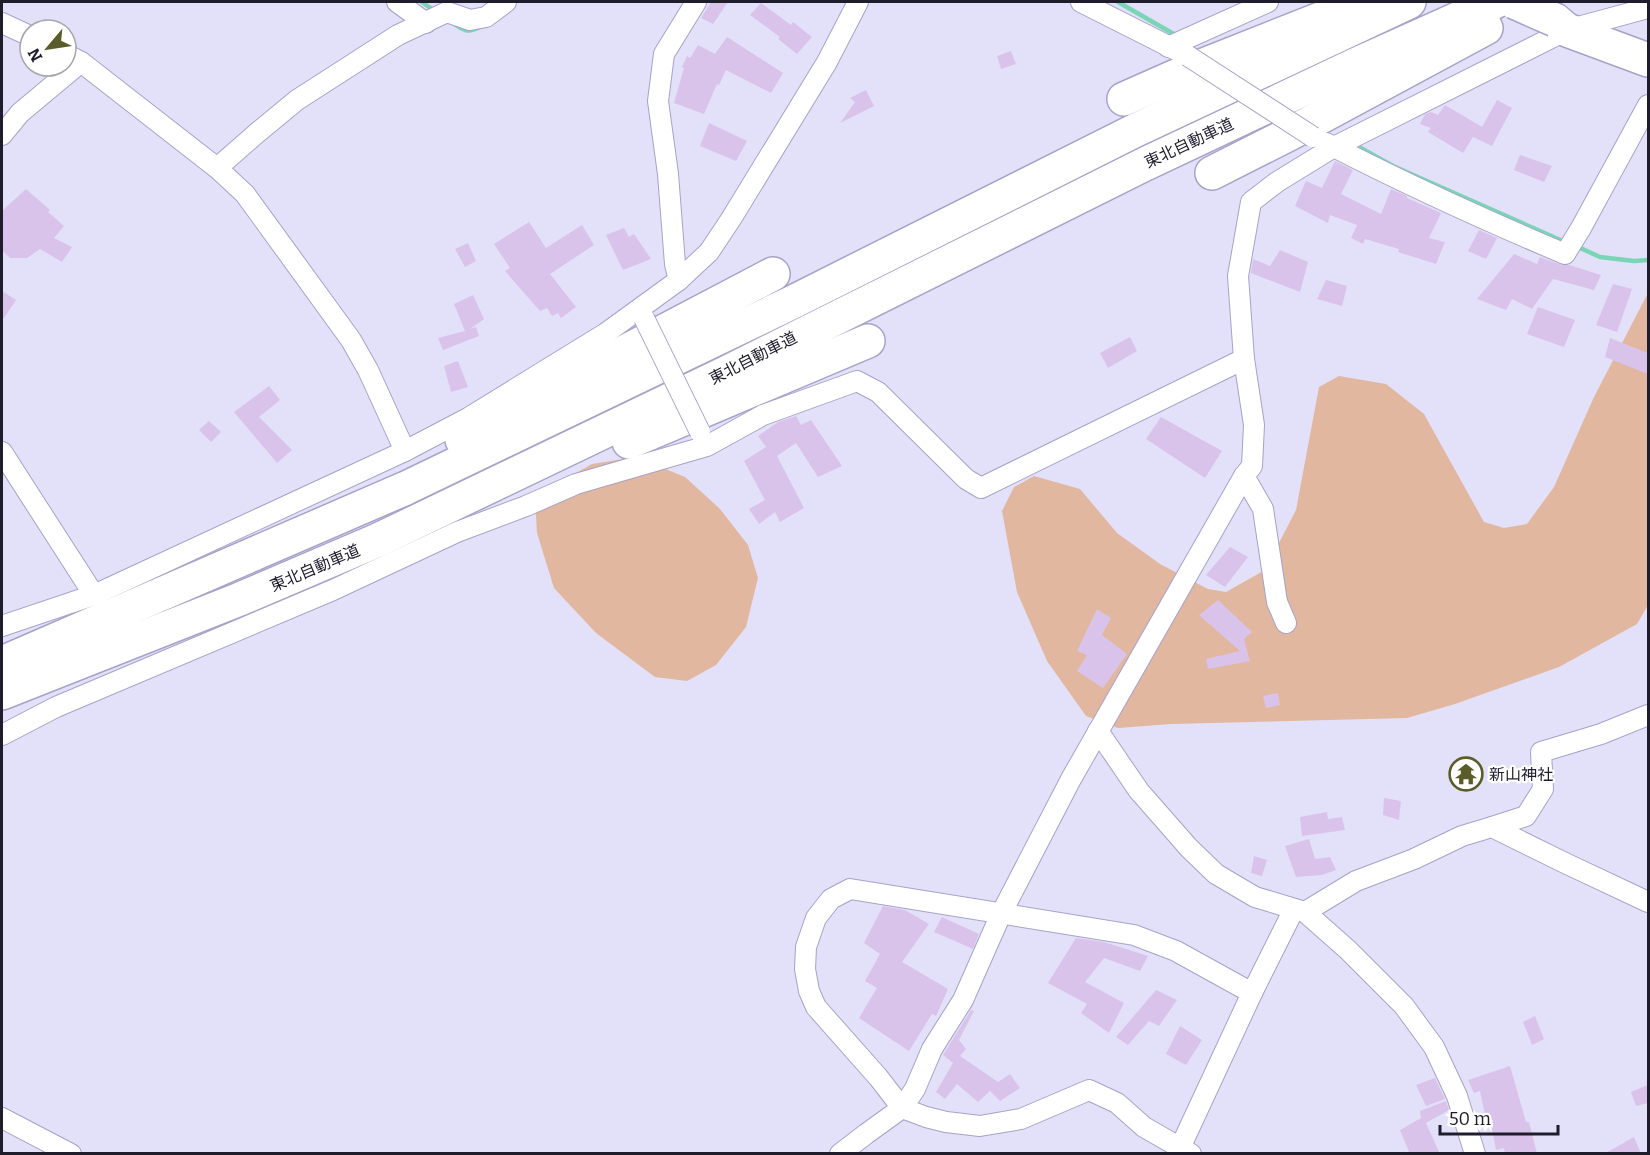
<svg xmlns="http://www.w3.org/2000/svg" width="1650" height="1155" viewBox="0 0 1650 1155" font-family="Bitter,'Noto Sans JP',serif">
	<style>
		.green { fill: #e2b79f }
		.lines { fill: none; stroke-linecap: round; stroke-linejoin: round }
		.stream { stroke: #7ad5b7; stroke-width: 4.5 }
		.building { fill: #dac3ea }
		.street-casing { stroke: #a7a2ca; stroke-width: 22 }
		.highway-casing { stroke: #a7a2ca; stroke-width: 36 }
		.street { stroke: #fff; stroke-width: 20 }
		.highway { stroke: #fff; stroke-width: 33 }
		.street-bridge-casing { stroke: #a7a2ca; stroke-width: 22; stroke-linecap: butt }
		.highway-bridge-casing { stroke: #a7a2ca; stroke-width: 36; stroke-linecap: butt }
		.street-bridge { stroke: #fff; stroke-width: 20 }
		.highway-bridge { stroke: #fff; stroke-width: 33 }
		.labels { text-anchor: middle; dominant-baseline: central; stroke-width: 4.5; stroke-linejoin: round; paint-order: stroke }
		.street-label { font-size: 16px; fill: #1f1d2c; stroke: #fff }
		.poi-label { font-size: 16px; fill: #1f1d2c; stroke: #fff; text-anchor: start }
	</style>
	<rect width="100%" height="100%" fill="#e3e0f9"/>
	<g class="green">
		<polygon points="1648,293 1648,605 1637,624 1559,667 1455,704 1407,718 1171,724 1118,728 1086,716 1047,661 1017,592 1002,511 1014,487 1034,476 1080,489 1117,533 1160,564 1208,589 1226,592 1265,570 1296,510 1319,387 1339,376 1386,384 1424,414 1484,522 1504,528 1527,524 1554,487 1594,397"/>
		<polygon points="636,457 685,477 720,509 748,545 758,578 746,627 716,665 687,681 655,677 596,633 554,588 537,533 535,500 553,486 592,464"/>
	</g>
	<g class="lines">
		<g class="stream">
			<polyline points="422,2 436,12"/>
			<polyline points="1118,2 1179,37"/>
			<path d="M453,23C464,31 468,33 480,27"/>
			<polyline points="1352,143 1393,166 1565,242"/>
			<polyline points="1576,246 1600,257 1634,261 1648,260"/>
		</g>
	</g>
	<g class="building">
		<polygon points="711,2 728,2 713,24 701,18"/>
		<polygon points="761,3 791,25 793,22 812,37 797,54 778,39 780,37 750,15"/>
		<polygon points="727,37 783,73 771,93 726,70 719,85 717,84 704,114 674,103 684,68 682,67 687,56 690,58 698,45 715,54"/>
		<polygon points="1011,51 1016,64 1001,69 997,56"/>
		<polygon points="866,90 874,106 840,123 855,102 850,98"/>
		<polygon points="1497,100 1512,108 1492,146 1473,137 1463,153 1428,132 1431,128 1420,124 1425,114 1431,112 1438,115 1445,105 1482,127"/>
		<polygon points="709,123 747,141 736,161 700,146"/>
		<polygon points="1520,155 1552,166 1544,182 1514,170"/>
		<polygon points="1335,161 1353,170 1341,194 1381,214 1391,189 1407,196 1407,198 1441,213 1429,238 1445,242 1436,264 1398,252 1399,249 1365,239 1363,244 1351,238 1357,225 1330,215 1328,223 1295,206 1306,181 1322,188"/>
		<polygon points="26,189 50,210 48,212 64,226 54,238 72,247 62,262 40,249 27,258 10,258 2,250 2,211"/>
		<polygon points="529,222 546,248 582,225 594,245 550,274 576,307 561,318 558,313 552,316 547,308 540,311 505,271 510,268 494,244"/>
		<polygon points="624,228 629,237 634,234 651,259 623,270 606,235"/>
		<polygon points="1479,230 1497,238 1486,259 1468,251"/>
		<polygon points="468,243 476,261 465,267 455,249"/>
		<polygon points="1280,250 1308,262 1300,292 1251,273 1253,259 1270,266"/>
		<polygon points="1514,254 1537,264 1540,257 1561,265 1569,265 1601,275 1594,290 1553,279 1532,309 1512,299 1506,310 1477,299"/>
		<polygon points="1326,280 1347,286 1342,306 1317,299"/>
		<polygon points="1613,284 1632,289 1617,332 1596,325"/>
		<polygon points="2,291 16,300 2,321"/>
		<polygon points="473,295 484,319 470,329 476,327 479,336 443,350 438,338 465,331 454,304"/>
		<polygon points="1538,307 1575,320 1564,347 1527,334"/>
		<polygon points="1130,337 1137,351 1108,368 1100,353"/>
		<polygon points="1610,338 1648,353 1648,374 1605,357"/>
		<polygon points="458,361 468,387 451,392 444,366"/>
		<polygon points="269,386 280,400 259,417 292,450 277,463 234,412"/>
		<polygon points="796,416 801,425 811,420 842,466 818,477 796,443 777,456 804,508 780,522 775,512 759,524 749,509 765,500 744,461 766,447 758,436 778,422"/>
		<polygon points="1161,417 1222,451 1205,478 1146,439"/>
		<polygon points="209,421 221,432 211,442 199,430"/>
		<polygon points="1230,547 1248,557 1225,587 1206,575"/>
		<polygon points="1218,600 1252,632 1244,639 1250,661 1208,669 1206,659 1240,651 1199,615"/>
		<polygon points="1097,609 1111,618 1102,635 1127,654 1103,688 1077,671 1087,655 1077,651"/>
		<polygon points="1278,693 1280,705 1266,708 1263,696"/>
		<polygon points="1384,798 1401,801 1399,820 1383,815"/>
		<polygon points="1327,812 1328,819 1342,817 1345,830 1302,836 1300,817"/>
		<polygon points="1309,839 1315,859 1330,857 1336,870 1322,875 1296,877 1285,846"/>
		<polygon points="1254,856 1267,860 1262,876 1251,873"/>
		<polygon points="883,906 905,910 929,924 902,962 948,989 936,1016 932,1014 909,1051 859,1018 877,988 865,981 880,954 864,943"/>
		<polygon points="942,917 979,934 973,949 934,932"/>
		<polygon points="1076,938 1104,942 1148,956 1140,971 1104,958 1085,982 1124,1003 1109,1033 1081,1013 1087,1004 1048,983"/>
		<polygon points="1156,990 1177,1000 1159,1026 1149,1021 1128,1045 1116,1037"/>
		<polygon points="971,1010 974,1011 959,1040 966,1049 960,1056 998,1082 1010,1074 1020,1088 1000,1101 990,1091 978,1102 957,1084 945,1099 936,1092 953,1063 943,1055"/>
		<polygon points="1535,1016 1544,1039 1532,1045 1523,1022"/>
		<polygon points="1180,1026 1202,1040 1186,1065 1166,1054"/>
		<polygon points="1510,1066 1526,1122 1529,1122 1537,1154 1505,1154 1504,1148 1496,1150 1491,1124 1487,1125 1480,1091 1474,1093 1468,1080"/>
		<polygon points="1435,1078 1445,1099 1426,1106 1416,1085"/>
		<polygon points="1648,1085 1648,1103 1636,1106 1631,1092"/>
		<polygon points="1446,1101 1449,1110 1426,1123 1440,1154 1410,1154 1400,1130 1421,1118 1420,1111"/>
		<polygon points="1634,1137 1641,1154 1604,1154"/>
	</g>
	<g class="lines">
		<g class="street-casing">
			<g id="street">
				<polyline points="397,2 426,23"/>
				<polyline points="1081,2 1188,56"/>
				<polyline points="2,23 30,36"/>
				<polyline points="1168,47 1268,2"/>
				<polyline points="66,54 81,62 217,168 245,194 351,340 368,370 405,451"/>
				<polyline points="2,135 20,113 81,62"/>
				<polyline points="1326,143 1334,147 1567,30 1648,8"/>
				<polyline points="217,168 257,133 297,100 398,35 447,12 470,20 486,17 506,2"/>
				<polyline points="679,280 675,264 668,174 658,101 664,54 696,2"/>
				<polyline points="2,452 94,595"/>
				<polyline points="1244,476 1263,509 1277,602 1286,623"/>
				<polyline points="2,626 94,595 405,451 468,418 606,333 679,280 709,252 731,219 827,62 858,2"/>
				<polyline points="1098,731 1139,791 1189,848 1216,874 1255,897 1305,912 1348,950 1404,1006 1434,1047 1457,1096 1475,1154"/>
				<polyline points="2,735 56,707 333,590 457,532 526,506 576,484 707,446 763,415 857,381 878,392 966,479 981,488 1244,359"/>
				<polyline points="1492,827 1526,816 1543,789 1541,752 1601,734 1648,715"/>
				<polyline points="1305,912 1356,881 1414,859 1462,836 1492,827 1565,863 1648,902"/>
				<polyline points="2,1118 71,1154"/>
				<polyline points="1180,1148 1252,993 1294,909"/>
				<path d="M840,1154L866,1134L902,1108L915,1089L932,1049L963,1000L1001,914L1071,779L1244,476L1252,466L1254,425L1244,359L1238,276L1251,202L1277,182L1334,147C1410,186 1487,221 1565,254L1581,228L1648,105"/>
				<polyline points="1191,1154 1144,1127 1117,1103 1089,1090 1021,1119 980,1126 946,1122 926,1117 902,1108 878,1077 816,1007 809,991 805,969 806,947 816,918 831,899 850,889 1134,935 1176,951 1252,993"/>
			</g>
		</g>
		<g class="highway-casing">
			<g id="highway">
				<polyline points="1555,20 1567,30 1648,60"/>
				<polyline points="1124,99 1176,76 1358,4"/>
				<polyline points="1212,173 1291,133 1486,28"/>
				<polyline points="462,440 516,409 773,274"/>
				<polyline points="629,442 868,341"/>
				<polyline points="2,663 406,488 793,302 1136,130 1409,2"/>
				<polyline points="2,693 240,599 378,540 726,373 1145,164 1355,65 1495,2"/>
			</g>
		</g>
		<use href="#street" class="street"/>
		<use href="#highway" class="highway"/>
		<g class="street-bridge-casing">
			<g id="street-bridge">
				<polyline points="1188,56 1313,137"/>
				<polyline points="644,318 700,432"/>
			</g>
		</g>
		<g class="highway-bridge-casing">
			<polyline id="highway-bridge" points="1514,2 1555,20"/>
		</g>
		<use href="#street-bridge" class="street-bridge"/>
		<use href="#highway-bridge" class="highway-bridge"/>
	</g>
	<defs>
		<g id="temple-ring" transform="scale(1.725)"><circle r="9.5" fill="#fff" stroke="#5a5c29" stroke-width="1.5"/><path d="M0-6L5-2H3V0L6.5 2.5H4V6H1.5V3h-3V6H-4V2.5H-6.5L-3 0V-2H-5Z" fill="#5a5c29"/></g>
	</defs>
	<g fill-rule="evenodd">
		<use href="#temple-ring" x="1466" y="774"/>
	</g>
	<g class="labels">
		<g class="street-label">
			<text transform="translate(1189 143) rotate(-25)">東北自動車道</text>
			<text transform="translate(753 358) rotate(-27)">東北自動車道</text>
			<text transform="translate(315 568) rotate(-23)">東北自動車道</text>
		</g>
		<g class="poi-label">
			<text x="1489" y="774">新山神社</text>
		</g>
	</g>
	<rect width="1650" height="1155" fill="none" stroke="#1f1d2c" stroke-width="6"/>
	<g transform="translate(48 48) rotate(241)"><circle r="28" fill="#ffffff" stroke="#a5a5ab" stroke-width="1.5"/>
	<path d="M0-4.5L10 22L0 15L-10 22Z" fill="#5a5c29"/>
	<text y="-9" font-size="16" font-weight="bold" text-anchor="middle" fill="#1f1d2c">N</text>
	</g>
	<path d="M1440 1125v9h118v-9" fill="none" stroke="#1f1d2c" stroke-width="3"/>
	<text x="1449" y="1125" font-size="18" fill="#1f1d2c" stroke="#ffffff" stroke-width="4.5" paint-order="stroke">50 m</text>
</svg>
